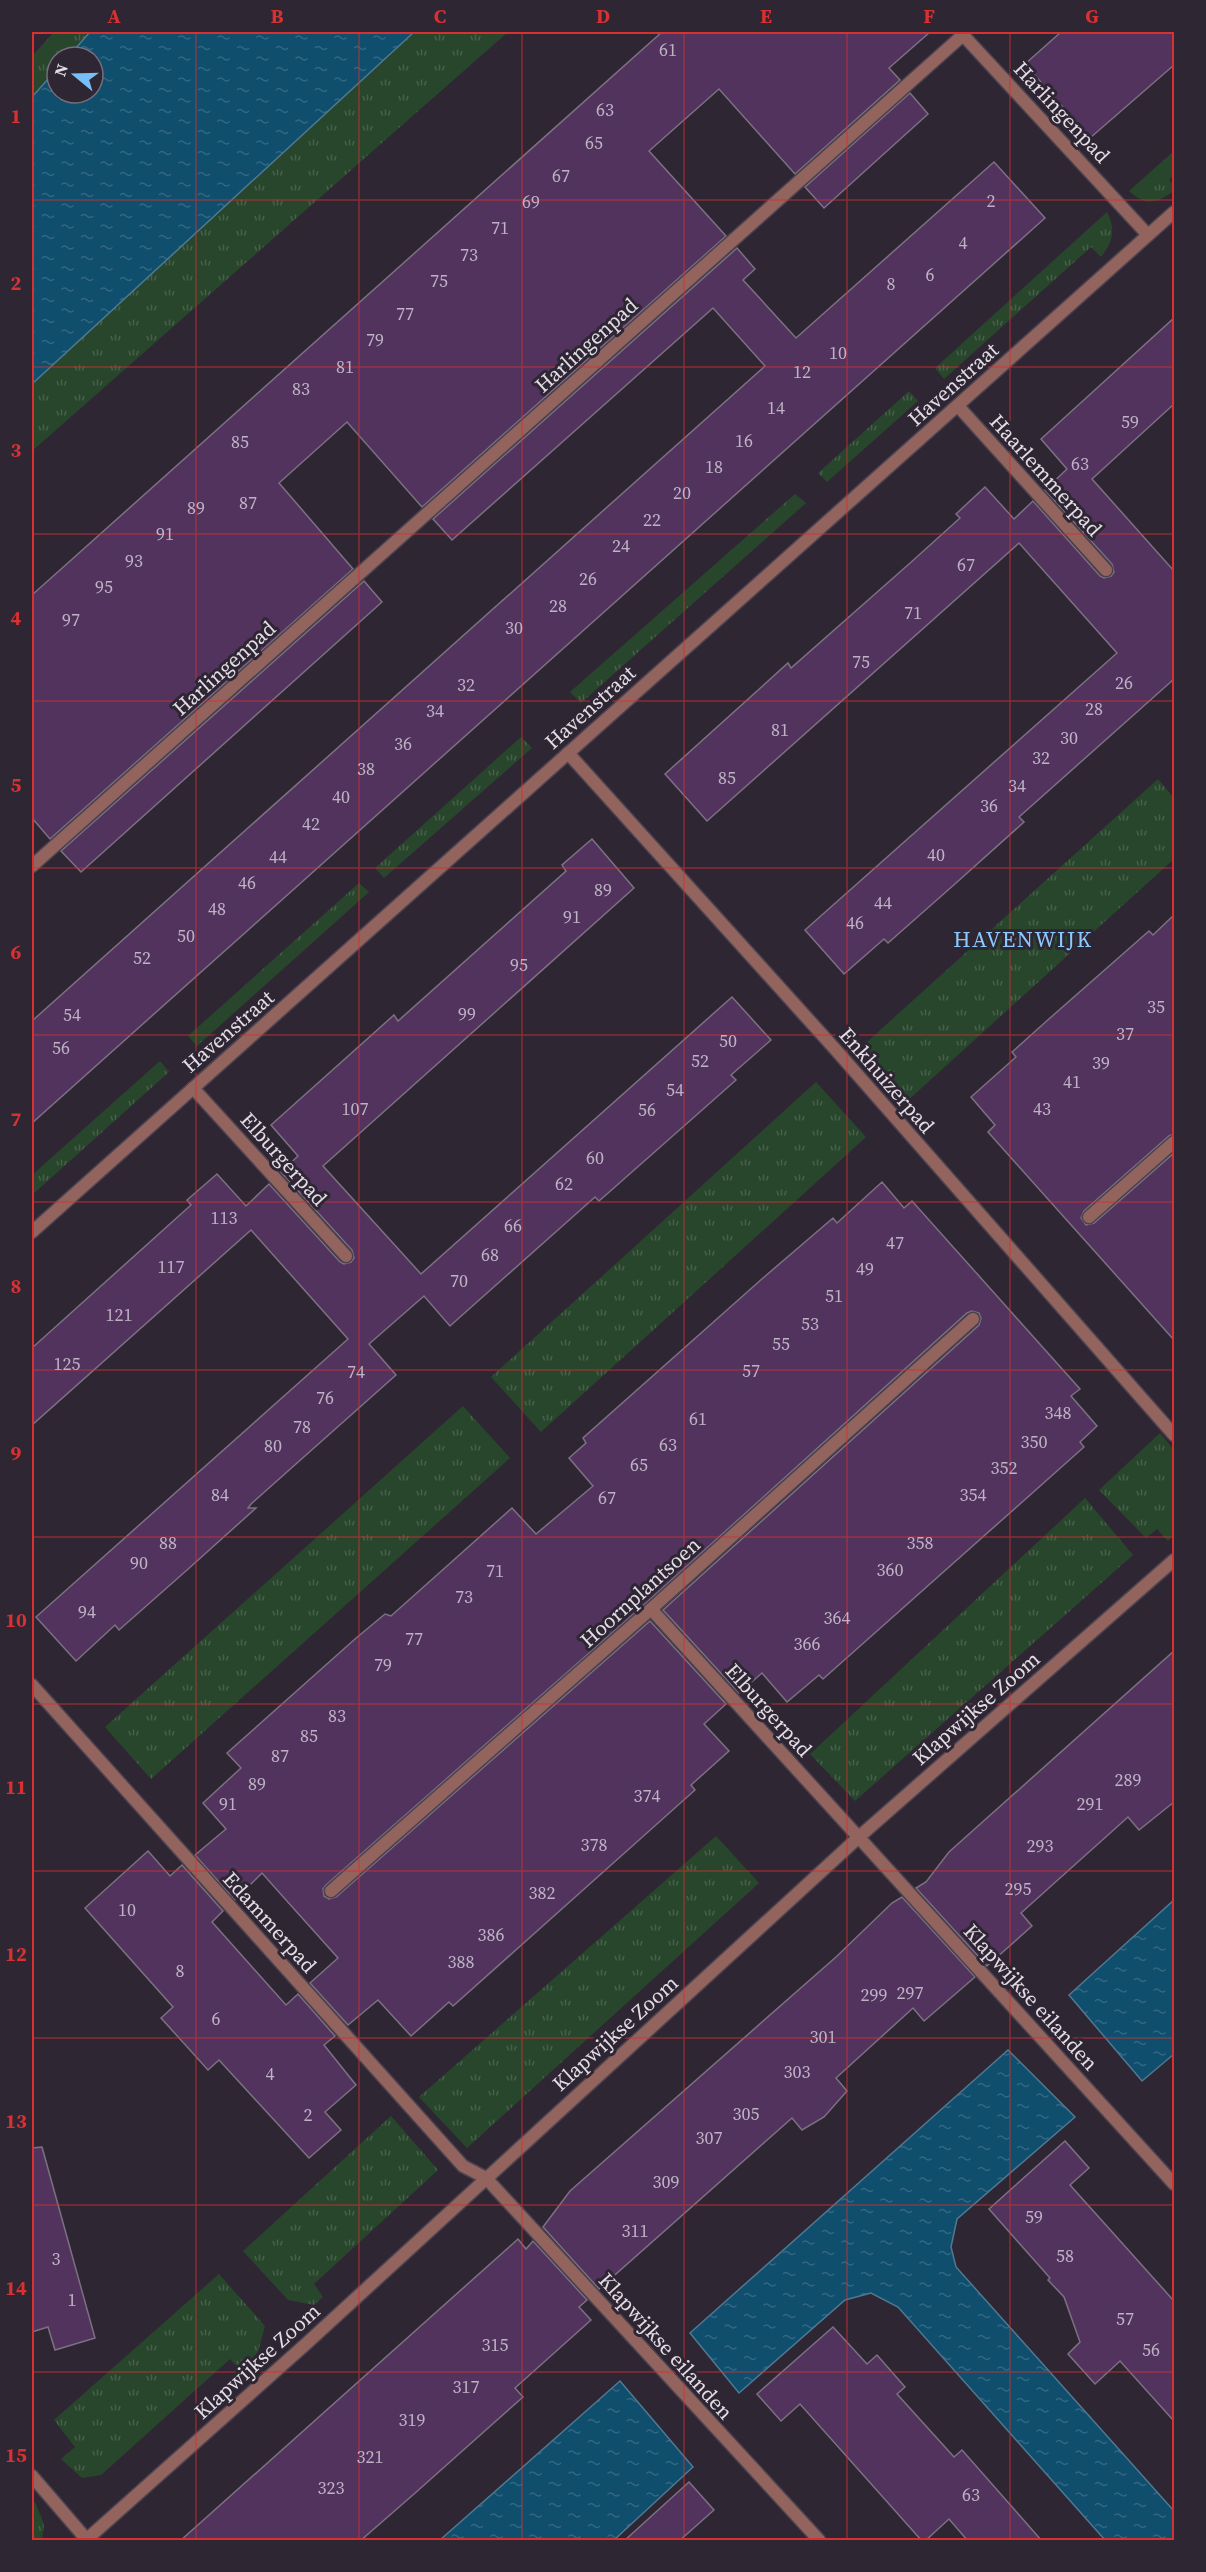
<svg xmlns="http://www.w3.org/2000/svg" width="1206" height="2572" viewBox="0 0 1206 2572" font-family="'Source Serif 4',serif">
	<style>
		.grass { fill: url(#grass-tufts) }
		.water { fill: url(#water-ripples); stroke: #4f7991; stroke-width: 1.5 }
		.building { fill: #51335e; stroke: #7c7181; stroke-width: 1.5 }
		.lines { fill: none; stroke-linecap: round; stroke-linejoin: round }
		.service-casing { stroke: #4c4350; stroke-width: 15 }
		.pedestrian-casing { stroke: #4c4350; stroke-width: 15 }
		.minor-casing { stroke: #4c4350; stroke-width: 15 }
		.service { stroke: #93645e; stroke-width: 12 }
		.pedestrian { stroke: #93645e; stroke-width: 12 }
		.minor { stroke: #93645e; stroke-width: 12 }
		.grid { fill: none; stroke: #d73132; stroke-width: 1.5; stroke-opacity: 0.55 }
		.labels { text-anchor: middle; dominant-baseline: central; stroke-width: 6; stroke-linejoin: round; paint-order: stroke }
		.number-label { font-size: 18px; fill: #beb2c4 }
		.street-label { font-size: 21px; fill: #e3dde6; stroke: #2f2634 }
		.neighbourhood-label { font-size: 22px; letter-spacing: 1.5px; fill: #89caff; stroke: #2f2634 }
		.neatline { fill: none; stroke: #d73132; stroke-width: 2 }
		.grid-label { font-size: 20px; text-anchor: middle; font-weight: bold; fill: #d73132 }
	</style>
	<defs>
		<pattern id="grass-tufts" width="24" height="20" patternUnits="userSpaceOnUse" patternTransform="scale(1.5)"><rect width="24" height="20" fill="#28462c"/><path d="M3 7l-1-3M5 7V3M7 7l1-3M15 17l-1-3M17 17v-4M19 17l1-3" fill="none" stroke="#47604b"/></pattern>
		<pattern id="water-ripples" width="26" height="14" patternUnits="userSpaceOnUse" patternTransform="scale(1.5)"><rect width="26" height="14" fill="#104e6d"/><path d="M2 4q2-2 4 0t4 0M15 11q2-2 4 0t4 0" fill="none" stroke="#336782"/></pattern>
	</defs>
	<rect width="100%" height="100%" fill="#2f2634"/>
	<g class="grass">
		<polygon points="54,32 90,32 68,57 57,57 57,69 32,97 32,56"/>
		<polygon points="414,32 508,32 32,451 32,384"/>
		<path d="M1174,151V175L1169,180L1174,186V191C1156,203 1147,207 1129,191Z"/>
		<path d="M1107,212C1116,229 1113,242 1101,257L1091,247L944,379L935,368Z"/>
		<polygon points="909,391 918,401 827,482 818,473"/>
		<polygon points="795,494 806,503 581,703 570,692"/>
		<polygon points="521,737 532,748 384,878 375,868"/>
		<polygon points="1158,779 1174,798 1174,859 905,1103 857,1051"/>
		<polygon points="359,883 369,892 197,1046 188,1036"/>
		<polygon points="160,1061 169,1072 32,1195 32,1175"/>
		<polygon points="816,1082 866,1137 541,1432 491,1377"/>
		<polygon points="463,1406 510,1458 151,1779 105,1727"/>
		<polygon points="1160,1433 1174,1450 1174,1535 1168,1541 1157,1529 1146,1538 1099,1490"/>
		<polygon points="1085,1498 1133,1555 855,1801 810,1754"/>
		<polygon points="716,1836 759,1883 467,2148 419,2097"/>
		<polygon points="391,2116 438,2170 314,2284 323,2297 314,2305 288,2300 243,2251"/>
		<polygon points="219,2274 265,2326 258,2352 241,2371 230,2359 101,2475 82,2478 61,2459 75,2447 54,2420"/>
		<polygon points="35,2502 44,2524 42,2540 32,2540 32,2505"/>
	</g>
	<g class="water">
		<polygon points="90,32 414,32 32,384 32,97 57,69 57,93 93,93 93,57 68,57"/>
		<polygon points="1174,1900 1174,2054 1142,2081 1069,1995"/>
		<polygon points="1008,2050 1075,2117 957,2219 951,2247 956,2267 1174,2511 1174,2540 1105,2540 898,2307 871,2293 845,2300 739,2393 690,2333"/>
		<polygon points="620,2381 693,2467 614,2540 440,2540"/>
	</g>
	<g class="building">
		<polygon points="662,32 930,32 889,68 900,80 795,174 719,89 649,151 726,236 422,507 347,422 279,483 353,569 50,839 32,818 32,595"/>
		<polygon points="1061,32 1174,32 1174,65 1090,138 1025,64"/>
		<polygon points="910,93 928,114 824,208 805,187"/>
		<polygon points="994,162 1045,218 32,1123 32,1021 765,366 713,308 452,540 433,519 737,248 755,269 743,280 796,338"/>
		<polygon points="1174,318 1174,404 1092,479 1174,571 1174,679 1019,817 1024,822 956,883 888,943 884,939 844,974 805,930 1117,653 1019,543 707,821 665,774 788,663 791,668 909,564 960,518 956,514 985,487 1014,519 1033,501 1100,576 1104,578 1111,576 1114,572 1112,564 1045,490 1067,469 1041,439"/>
		<polygon points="364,581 382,602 81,872 61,851"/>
		<polygon points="592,839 634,888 323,1166 421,1274 732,997 771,1040 731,1075 736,1080 667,1141 599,1201 595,1197 450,1326 424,1296 369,1344 396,1375 251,1504 248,1508 256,1508 187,1570 119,1630 115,1625 76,1661 36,1617 348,1339 251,1230 32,1425 32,1348 191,1205 187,1200 217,1174 246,1206 269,1184 340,1262 344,1264 351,1262 354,1258 352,1250 281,1172 298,1156 271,1125 394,1015 398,1021 566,871 562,865"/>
		<polygon points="1174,915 1174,1134 1169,1136 1084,1211 1081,1218 1086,1225 1094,1223 1174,1153 1174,1340 988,1132 995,1125 971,1097 1016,1057 1012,1052 1050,1018 1149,931 1153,935"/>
		<polygon points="882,1182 904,1208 912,1201 1080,1389 1071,1396 1097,1426 1080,1442 1084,1447 823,1679 819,1675 787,1702 762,1673 739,1693 663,1610 979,1325 981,1318 979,1313 972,1311 967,1313 646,1603 326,1885 323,1889 324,1896 329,1899 336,1897 650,1621 726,1704 704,1724 729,1751 691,1785 695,1790 453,2006 449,2002 411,2036 378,2000 348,2025 310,1983 338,1958 286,1900 262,1873 235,1900 195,1855 226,1829 203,1803 241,1768 227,1753 355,1639 385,1614 391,1616 512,1508 536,1534 593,1486 569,1458 586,1443 583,1438 763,1278 833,1218 837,1223"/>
		<polygon points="1174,1651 1174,1802 1139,1830 1128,1817 1021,1913 1032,1926 987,1966 916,1888 926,1882 949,1852"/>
		<polygon points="148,1851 170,1876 182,1865 223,1911 212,1922 286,2005 298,1994 335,2036 324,2045 356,2085 325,2112 341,2130 309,2158 219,2060 208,2070 161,2018 173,2007 85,1908"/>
		<polygon points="902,1897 975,1977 924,2021 913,2008 836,2078 847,2091 824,2117 802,2130 792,2118 599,2289 543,2227 570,2191 836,1957 892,1903"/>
		<polygon points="1065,2141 1089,2168 1070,2185 1174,2301 1174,2421 1120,2361 1095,2384 1068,2354 1080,2342 1064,2297 1048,2280 1050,2278 989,2209"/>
		<polygon points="42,2147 95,2338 55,2350 48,2327 32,2332 32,2148"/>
		<polygon points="518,2239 526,2249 533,2241 587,2300 579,2307 591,2320 515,2388 523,2397 414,2494 360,2541 180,2541"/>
		<polygon points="833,2327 867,2364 877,2355 905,2387 897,2394 954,2457 962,2450 1042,2541 968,2541 949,2519 925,2541 922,2541 800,2404 781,2421 757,2394"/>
		<polygon points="689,2482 714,2510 679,2541 624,2541"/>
	</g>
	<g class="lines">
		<g class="service-casing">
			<g id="service">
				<polyline points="1089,1217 1174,1142"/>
				<polyline points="331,1891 651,1609 973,1319"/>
			</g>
		</g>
		<g class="pedestrian-casing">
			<g id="pedestrian">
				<polyline points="568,753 835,1049 1174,1435"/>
				<polyline points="32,1685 463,2166 486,2178"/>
			</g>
		</g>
		<g class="minor-casing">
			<g id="minor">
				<polyline points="958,406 1106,570"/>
				<polyline points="32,866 963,35 1148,235"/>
				<polyline points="193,1088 346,1256"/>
				<polyline points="32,1232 1174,212"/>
				<polyline points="651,1609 1174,2184"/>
				<polyline points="486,2178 819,2540"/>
				<polyline points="32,2476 87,2540"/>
				<polyline points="86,2540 307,2343 860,1836 1174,1560"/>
			</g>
		</g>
		<use href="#service" class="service"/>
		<use href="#pedestrian" class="pedestrian"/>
		<use href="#minor" class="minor"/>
	</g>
	<path class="grid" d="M196,32V2540M359,32V2540M522,32V2540M684,32V2540M847,32V2540M1010,32V2540M32,200H1174M32,367H1174M32,534H1174M32,701H1174M32,868H1174M32,1035H1174M32,1202H1174M32,1370H1174M32,1537H1174M32,1704H1174M32,1871H1174M32,2038H1174M32,2205H1174M32,2372H1174"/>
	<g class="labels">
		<g class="number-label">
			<text x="668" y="49">61</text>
			<text x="605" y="109">63</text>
			<text x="594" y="142">65</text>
			<text x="561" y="175">67</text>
			<text x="991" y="200">2</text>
			<text x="531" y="201">69</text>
			<text x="500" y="227">71</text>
			<text x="963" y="242">4</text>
			<text x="469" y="254">73</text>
			<text x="930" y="274">6</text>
			<text x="439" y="280">75</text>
			<text x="891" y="283">8</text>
			<text x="405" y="313">77</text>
			<text x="375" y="339">79</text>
			<text x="838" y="352">10</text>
			<text x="345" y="366">81</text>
			<text x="802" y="371">12</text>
			<text x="301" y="388">83</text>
			<text x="776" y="407">14</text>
			<text x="1130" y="421">59</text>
			<text x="744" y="440">16</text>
			<text x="240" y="441">85</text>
			<text x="1080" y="463">63</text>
			<text x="714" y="466">18</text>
			<text x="682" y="492">20</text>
			<text x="248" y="502">87</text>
			<text x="196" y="507">89</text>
			<text x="652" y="519">22</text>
			<text x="165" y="533">91</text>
			<text x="621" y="545">24</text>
			<text x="134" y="560">93</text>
			<text x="966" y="564">67</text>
			<text x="588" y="578">26</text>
			<text x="104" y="586">95</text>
			<text x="558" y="605">28</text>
			<text x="913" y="612">71</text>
			<text x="71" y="619">97</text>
			<text x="514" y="627">30</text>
			<text x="861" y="661">75</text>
			<text x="1124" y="682">26</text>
			<text x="466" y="684">32</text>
			<text x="1094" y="708">28</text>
			<text x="435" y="710">34</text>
			<text x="780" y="729">81</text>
			<text x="1069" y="737">30</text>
			<text x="403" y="743">36</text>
			<text x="1041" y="757">32</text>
			<text x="366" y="768">38</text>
			<text x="727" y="777">85</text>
			<text x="1017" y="785">34</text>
			<text x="341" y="796">40</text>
			<text x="989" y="805">36</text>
			<text x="311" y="823">42</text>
			<text x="936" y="854">40</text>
			<text x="278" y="856">44</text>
			<text x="247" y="882">46</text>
			<text x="603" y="889">89</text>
			<text x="883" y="902">44</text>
			<text x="217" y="908">48</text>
			<text x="572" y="916">91</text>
			<text x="855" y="922">46</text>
			<text x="186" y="935">50</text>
			<text x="142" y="957">52</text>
			<text x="519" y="964">95</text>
			<text x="1156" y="1006">35</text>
			<text x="467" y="1013">99</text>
			<text x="72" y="1014">54</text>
			<text x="1125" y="1033">37</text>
			<text x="728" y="1040">50</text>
			<text x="61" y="1047">56</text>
			<text x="700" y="1060">52</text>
			<text x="1101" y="1062">39</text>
			<text x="1072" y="1081">41</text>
			<text x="675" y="1089">54</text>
			<text x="355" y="1108">107</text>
			<text x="1042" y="1108">43</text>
			<text x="647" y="1109">56</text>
			<text x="595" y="1157">60</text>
			<text x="564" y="1183">62</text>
			<text x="224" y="1217">113</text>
			<text x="513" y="1225">66</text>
			<text x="895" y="1242">47</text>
			<text x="490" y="1254">68</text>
			<text x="171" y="1266">117</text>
			<text x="865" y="1268">49</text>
			<text x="459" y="1280">70</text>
			<text x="834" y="1295">51</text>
			<text x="119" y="1314">121</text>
			<text x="810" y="1323">53</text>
			<text x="781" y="1343">55</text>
			<text x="67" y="1363">125</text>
			<text x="751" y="1370">57</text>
			<text x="356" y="1371">74</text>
			<text x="325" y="1397">76</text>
			<text x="1058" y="1412">348</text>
			<text x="698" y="1418">61</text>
			<text x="302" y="1426">78</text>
			<text x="1034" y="1441">350</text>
			<text x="668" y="1444">63</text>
			<text x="273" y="1445">80</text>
			<text x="639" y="1464">65</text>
			<text x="1004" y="1467">352</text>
			<text x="220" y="1494">84</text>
			<text x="973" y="1494">354</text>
			<text x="607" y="1497">67</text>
			<text x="168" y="1542">88</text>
			<text x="920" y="1542">358</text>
			<text x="139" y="1562">90</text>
			<text x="890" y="1569">360</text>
			<text x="495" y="1570">71</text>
			<text x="464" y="1596">73</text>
			<text x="87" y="1611">94</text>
			<text x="837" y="1617">364</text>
			<text x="414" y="1638">77</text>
			<text x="807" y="1643">366</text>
			<text x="383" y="1664">79</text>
			<text x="337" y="1715">83</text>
			<text x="309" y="1735">85</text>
			<text x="280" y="1755">87</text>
			<text x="1128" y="1779">289</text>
			<text x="257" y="1783">89</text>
			<text x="647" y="1795">374</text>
			<text x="228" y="1803">91</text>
			<text x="1090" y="1803">291</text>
			<text x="594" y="1844">378</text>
			<text x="1040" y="1845">293</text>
			<text x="1018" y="1888">295</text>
			<text x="542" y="1892">382</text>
			<text x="127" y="1909">10</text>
			<text x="491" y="1934">386</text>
			<text x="461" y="1961">388</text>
			<text x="180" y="1970">8</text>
			<text x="910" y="1992">297</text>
			<text x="874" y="1994">299</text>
			<text x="216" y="2018">6</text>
			<text x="823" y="2036">301</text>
			<text x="797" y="2071">303</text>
			<text x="270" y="2073">4</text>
			<text x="746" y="2113">305</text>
			<text x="308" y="2114">2</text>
			<text x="709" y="2137">307</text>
			<text x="666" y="2181">309</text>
			<text x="1034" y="2216">59</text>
			<text x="635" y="2230">311</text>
			<text x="1065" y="2255">58</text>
			<text x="56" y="2258">3</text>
			<text x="72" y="2299">1</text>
			<text x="1125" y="2318">57</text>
			<text x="495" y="2344">315</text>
			<text x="1151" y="2349">56</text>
			<text x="466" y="2386">317</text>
			<text x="412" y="2419">319</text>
			<text x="370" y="2456">321</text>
			<text x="331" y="2487">323</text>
			<text x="971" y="2494">63</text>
		</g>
		<g class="street-label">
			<text transform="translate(1062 112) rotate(47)">Harlingenpad</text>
			<text transform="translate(586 345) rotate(-42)">Harlingenpad</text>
			<text transform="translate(953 384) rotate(-42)">Havenstraat</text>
			<text transform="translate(1046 475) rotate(48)">Haarlemmerpad</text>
			<text transform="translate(224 668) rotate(-42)">Harlingenpad</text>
			<text transform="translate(590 707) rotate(-42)">Havenstraat</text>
			<text transform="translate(228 1031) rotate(-41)">Havenstraat</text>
			<text transform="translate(887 1080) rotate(49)">Enkhuizerpad</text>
			<text transform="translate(284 1159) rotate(48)">Elburgerpad</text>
			<text transform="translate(640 1592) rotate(-42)">Hoornplantsoen</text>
			<text transform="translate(976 1708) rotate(-41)">Klapwijkse Zoom</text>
			<text transform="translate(769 1710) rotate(48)">Elburgerpad</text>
			<text transform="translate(270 1922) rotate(48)">Edammerpad</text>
			<text transform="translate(1031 1997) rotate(48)">Klapwijkse eilanden</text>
			<text transform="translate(615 2033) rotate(-42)">Klapwijkse Zoom</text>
			<text transform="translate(666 2346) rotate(48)">Klapwijkse eilanden</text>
			<text transform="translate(257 2361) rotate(-42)">Klapwijkse Zoom</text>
		</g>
		<g class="neighbourhood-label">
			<text x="1023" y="939">HAVENWIJK</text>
		</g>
	</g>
	<rect width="1206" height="2572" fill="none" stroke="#2f2634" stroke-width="66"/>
	<g transform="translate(75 75) rotate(289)"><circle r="28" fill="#2f2634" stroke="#776f7b" stroke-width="1.5"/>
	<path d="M0-4.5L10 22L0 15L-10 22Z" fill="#78bff7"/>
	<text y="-9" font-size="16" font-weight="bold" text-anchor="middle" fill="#e3dde6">N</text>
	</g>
	<rect x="33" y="33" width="1140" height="2506" class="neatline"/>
	<g class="grid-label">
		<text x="114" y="23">A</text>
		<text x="277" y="23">B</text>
		<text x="440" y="23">C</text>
		<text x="603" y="23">D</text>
		<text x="766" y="23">E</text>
		<text x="929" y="23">F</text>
		<text x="1092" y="23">G</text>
		<text x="16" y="123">1</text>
		<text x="16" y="290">2</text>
		<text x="16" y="457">3</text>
		<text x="16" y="625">4</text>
		<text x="16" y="792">5</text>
		<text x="16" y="959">6</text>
		<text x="16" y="1126">7</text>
		<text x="16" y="1293">8</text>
		<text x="16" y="1460">9</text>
		<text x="16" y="1627">10</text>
		<text x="16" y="1794">11</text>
		<text x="16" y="1961">12</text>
		<text x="16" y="2128">13</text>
		<text x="16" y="2295">14</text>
		<text x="16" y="2462">15</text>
	</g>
</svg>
